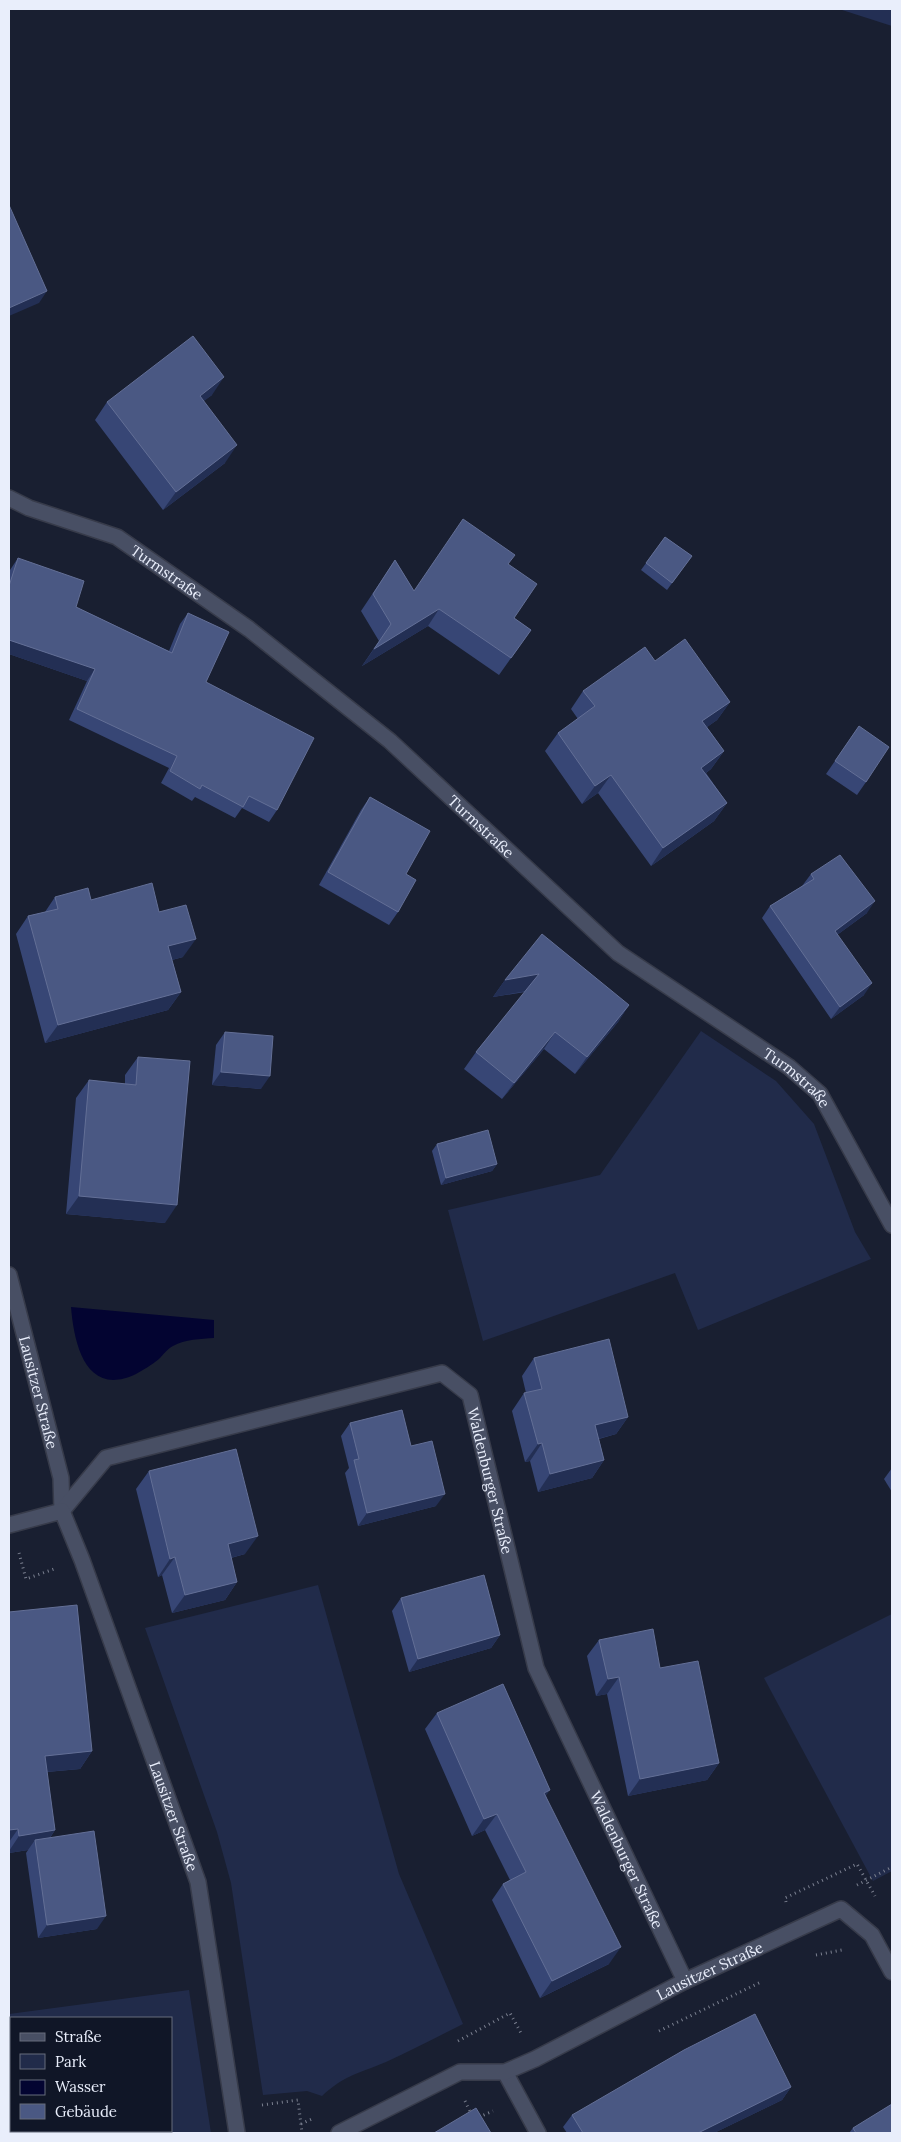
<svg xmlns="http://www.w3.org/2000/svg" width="901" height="2142" viewBox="0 0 901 2142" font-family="Lora,serif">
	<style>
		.green { fill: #212b4a; fill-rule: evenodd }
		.water { fill: #030431 }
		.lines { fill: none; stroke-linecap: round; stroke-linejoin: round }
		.minor-casing { stroke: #373b4a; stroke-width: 18 }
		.path { stroke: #7b8090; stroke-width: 3; stroke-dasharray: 1 4; stroke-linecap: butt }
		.minor { stroke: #484f64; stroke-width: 15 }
		.wall { fill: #374675 }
		.shaded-wall { fill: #232f54 }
		.building { fill: #4a5883; stroke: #636f96 }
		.labels { text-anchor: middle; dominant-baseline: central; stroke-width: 5; stroke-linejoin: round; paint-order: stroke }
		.street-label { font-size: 15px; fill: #e9eefb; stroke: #101627 }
	</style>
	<rect width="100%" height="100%" fill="#191f31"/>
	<g class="green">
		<polygon points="701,1031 776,1081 814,1124 855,1232 871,1259 698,1330 675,1273 483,1341 448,1210 600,1175"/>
		<path d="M318,1585L399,1874L463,2024C437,2037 412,2050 386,2062C358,2074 346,2074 322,2096L307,2091L263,2095L231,1883L217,1832L145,1628Z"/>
		<polygon points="892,1614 892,1871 873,1881 764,1678"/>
		<path d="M189,1990L211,2133H9V2014ZM171,2018V2131H11V2018Z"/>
	</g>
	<path class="water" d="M71,1307L214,1320V1338C201,1339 185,1339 173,1346C167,1349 163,1355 159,1359C152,1365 143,1370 136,1374C86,1398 74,1344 71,1307Z"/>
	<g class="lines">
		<g class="minor-casing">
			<g id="minor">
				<path id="s1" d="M9,498L29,508L117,537L249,629L390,741L618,953L789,1067L820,1094L892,1225"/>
				<path id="s2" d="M9,1275L61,1478L62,1511"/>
				<path id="s3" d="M62,1511L106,1458L442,1373L470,1395L536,1668L685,1981"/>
				<path id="s4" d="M9,1525L62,1511L82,1560L198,1882L237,2133"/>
				<polyline points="505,2072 538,2133"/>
				<path id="s5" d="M339,2133L460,2072H505L535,2059L685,1981L841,1909L872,1935L892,1972"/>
			</g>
		</g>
		<g class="path">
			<polyline points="19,1553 26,1579 54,1569"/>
			<polyline points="857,1885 892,1867"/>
			<polyline points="786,1902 785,1898 857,1864 875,1896"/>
			<polyline points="816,1955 842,1950"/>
			<polyline points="659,2031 761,1982"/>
			<polyline points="458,2041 510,2013 521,2033"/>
			<polyline points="465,2101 472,2116"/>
			<polyline points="262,2105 298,2100 302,2133"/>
			<polyline points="479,2117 493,2111"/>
			<polyline points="301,2124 314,2118"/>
		</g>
		<use href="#minor" class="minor"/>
	</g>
	<g class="wall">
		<polygon points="212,395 203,401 225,463 163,510 95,420 107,402"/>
		<polygon points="665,537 692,556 667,590 641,570"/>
		<polygon points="18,558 76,607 169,651 180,624 188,613 206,682 277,810 269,822 242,808 235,818 195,797 192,801 161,783 169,768 69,720 87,681 9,654 9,573 10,570"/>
		<polygon points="395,560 414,591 508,564 514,618 531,630 499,675 428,626 362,666 379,641 361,611"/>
		<polygon points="655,661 730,702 717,720 707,727 724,751 711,769 706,773 727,803 714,821 651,866 598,793 582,804 545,751 558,733 578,719 571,709 583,691"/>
		<polygon points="859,726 866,782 857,795 826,774"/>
		<polygon points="370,797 406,874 398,912 389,925 319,885 361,810"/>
		<polygon points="811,874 867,913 837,935 864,995 831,1019 762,918 770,906 802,886"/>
		<polygon points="55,897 91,900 159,912 183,957 172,960 181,992 168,1010 45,1043 16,934 28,916 45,912"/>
		<polygon points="505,980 629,1005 618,1022 575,1074 544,1049 502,1099 464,1069 476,1052 525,992 493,997"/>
		<polygon points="225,1032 261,1089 212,1085 216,1045"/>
		<polygon points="138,1057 165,1223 66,1214 76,1098 89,1080 125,1084 125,1075"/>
		<polygon points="437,1144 497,1164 492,1171 441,1185 432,1151"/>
		<polygon points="534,1358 628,1417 616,1434 599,1439 604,1460 592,1478 538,1492 530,1461 525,1462 512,1411 524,1393 526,1393 522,1376"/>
		<polygon points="350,1423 411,1446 436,1506 358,1526 345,1473 349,1468 341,1436"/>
		<polygon points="892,1468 892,1492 884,1479"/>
		<polygon points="149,1471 245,1554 231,1558 237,1582 225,1600 172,1613 162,1575 158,1577 136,1489"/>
		<polygon points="401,1598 500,1635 491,1648 409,1672 392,1611"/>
		<polygon points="9,1612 92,1751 80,1769 47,1772 55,1830 50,1838 97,1929 38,1938 26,1853 28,1850 9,1853"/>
		<polygon points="599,1640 660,1668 719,1763 707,1780 628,1796 607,1694 596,1696 587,1656"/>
		<polygon points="437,1713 546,1796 609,1964 540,1998 492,1900 503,1884 510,1880 485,1830 472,1836 425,1729"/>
		<polygon points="791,2087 782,2100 714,2133 567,2133 563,2127 572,2115"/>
		<polygon points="853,2128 892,2133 849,2133"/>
	</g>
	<g class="shaded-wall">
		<polygon points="839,9 888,9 892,10 892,26"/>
		<polygon points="47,291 39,303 9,316 9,308"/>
		<polygon points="224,377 212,395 187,414 200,396"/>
		<polygon points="237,445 225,463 163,510 176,492"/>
		<polygon points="439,609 428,626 362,666 374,649"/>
		<polygon points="9,640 95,669 87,681 9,654"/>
		<polygon points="730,702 717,720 690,739 702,721"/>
		<polygon points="724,751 711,769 689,785 701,768"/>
		<polygon points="611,775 598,793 582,804 595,786"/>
		<polygon points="727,803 714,821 651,866 663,848"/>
		<polygon points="875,901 867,913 826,943 835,931"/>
		<polygon points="196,939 183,957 156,964 168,946"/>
		<polygon points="539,974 527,991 493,997 505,980"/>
		<polygon points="872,983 864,995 831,1019 840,1007"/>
		<polygon points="181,992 168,1010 45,1043 58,1025"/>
		<polygon points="629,1005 618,1022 575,1074 587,1057"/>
		<polygon points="555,1032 544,1049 502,1099 514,1083"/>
		<polygon points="221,1072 270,1076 261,1089 212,1085"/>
		<polygon points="497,1164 492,1171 441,1185 446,1178"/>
		<polygon points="79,1196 177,1205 165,1223 66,1214"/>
		<polygon points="628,1417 616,1434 582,1443 595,1425"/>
		<polygon points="542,1443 530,1461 525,1462 538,1444"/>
		<polygon points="604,1460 592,1478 538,1492 550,1474"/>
		<polygon points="445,1494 436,1506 358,1526 367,1513"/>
		<polygon points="258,1536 245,1554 215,1562 228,1544"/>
		<polygon points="175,1557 162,1575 158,1577 170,1559"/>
		<polygon points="237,1582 225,1600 172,1613 185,1595"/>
		<polygon points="500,1635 491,1648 409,1672 418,1659"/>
		<polygon points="619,1677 607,1694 596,1696 608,1679"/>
		<polygon points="92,1751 80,1769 33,1773 45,1756"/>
		<polygon points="719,1763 707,1780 628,1796 640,1779"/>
		<polygon points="550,1790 538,1807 544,1793"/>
		<polygon points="497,1814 485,1830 472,1836 484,1819"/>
		<polygon points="18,1829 9,1842 9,1830"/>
		<polygon points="55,1830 43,1848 35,1840 28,1850 9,1853 9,1851 19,1836"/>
		<polygon points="106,1916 97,1929 38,1938 47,1925"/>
		<polygon points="621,1947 609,1964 540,1998 552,1981"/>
		<polygon points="791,2087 782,2100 714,2133 698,2133"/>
	</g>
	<g class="building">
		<polygon points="9,205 47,291 9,308"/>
		<polygon points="193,336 224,377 200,396 237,445 176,492 107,402"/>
		<polygon points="463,519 515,555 508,564 537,584 514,618 531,630 511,658 439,609 374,649 391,624 373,594 395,560 414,591"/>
		<polygon points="665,537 692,556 672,583 646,563"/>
		<polygon points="18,558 84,581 76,607 172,653 188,613 229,632 206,682 314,738 277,810 249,796 243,807 202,785 200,789 170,771 177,756 77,709 95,669 9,640 9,586"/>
		<polygon points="685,639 730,702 702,721 724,751 701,768 727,803 663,848 611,775 595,786 558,733 595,706 583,691 645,647 655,661"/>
		<polygon points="859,726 889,747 866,782 835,761"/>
		<polygon points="370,797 430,831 406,874 416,880 398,912 328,872"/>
		<polygon points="840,855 875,901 835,931 872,983 840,1007 770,906 814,879 811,874"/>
		<polygon points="152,883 159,912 186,905 196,939 168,946 181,992 58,1025 28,916 58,909 55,897 88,888 91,900"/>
		<polygon points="542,934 629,1005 587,1057 555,1032 514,1083 476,1052 539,974 505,980"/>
		<polygon points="225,1032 273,1036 270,1076 221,1072"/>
		<polygon points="138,1057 190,1061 177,1205 79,1196 89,1080 136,1085"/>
		<polygon points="488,1130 497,1164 446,1178 437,1144"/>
		<polygon points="609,1339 628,1417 595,1425 604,1460 550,1474 542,1443 538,1444 524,1393 542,1389 534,1358"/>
		<polygon points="402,1410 411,1446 432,1441 445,1494 367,1513 354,1460 359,1459 350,1423"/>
		<polygon points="236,1449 258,1536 228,1544 237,1582 185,1595 175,1557 170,1559 149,1471"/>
		<polygon points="484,1575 500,1635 418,1659 401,1598"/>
		<polygon points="77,1605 92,1751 45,1756 55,1830 19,1836 18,1829 9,1830 9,1612"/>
		<polygon points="653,1629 660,1668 698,1661 719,1763 640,1779 619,1677 608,1679 599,1640"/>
		<polygon points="503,1684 550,1790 544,1793 621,1947 552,1981 503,1884 526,1872 497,1814 484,1819 437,1713"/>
		<polygon points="94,1831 106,1916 47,1925 35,1840"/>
		<polygon points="755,2014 791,2087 698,2133 583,2133 572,2115 684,2050"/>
		<polygon points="892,2104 892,2133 856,2133 853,2128"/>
		<polygon points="476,2108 491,2133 434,2133"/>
	</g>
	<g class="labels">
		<g class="street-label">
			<text stroke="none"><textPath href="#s1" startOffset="176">Turmstraße</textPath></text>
			<text stroke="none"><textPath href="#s1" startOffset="581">Turmstraße</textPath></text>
			<text stroke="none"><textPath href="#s1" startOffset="986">Turmstraße</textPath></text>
			<text stroke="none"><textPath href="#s2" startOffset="121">Lausitzer Straße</textPath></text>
			<text stroke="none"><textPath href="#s3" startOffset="539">Waldenburger Straße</textPath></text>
			<text stroke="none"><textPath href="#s4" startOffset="380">Lausitzer Straße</textPath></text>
			<text stroke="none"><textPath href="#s3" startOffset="944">Waldenburger Straße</textPath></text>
			<text stroke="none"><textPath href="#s5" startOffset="409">Lausitzer Straße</textPath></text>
		</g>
	</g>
	<rect width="901" height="2142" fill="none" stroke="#e9eefb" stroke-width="20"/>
	<rect x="10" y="2017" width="162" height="115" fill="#101627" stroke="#676c7c"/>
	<rect x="20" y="2033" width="25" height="8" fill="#484f64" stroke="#676c7c"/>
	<text x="55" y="2042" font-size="15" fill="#e9eefb">Straße</text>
	<rect x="20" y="2054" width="25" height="15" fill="#212b4a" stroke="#676c7c"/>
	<text x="55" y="2067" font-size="15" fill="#e9eefb">Park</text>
	<rect x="20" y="2080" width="25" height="15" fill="#030431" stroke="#676c7c"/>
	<text x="55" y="2092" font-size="15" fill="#e9eefb">Wasser</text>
	<rect x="20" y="2104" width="25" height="15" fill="#4a5883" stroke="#676c7c"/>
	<text x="55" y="2117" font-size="15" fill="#e9eefb">Gebäude</text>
</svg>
